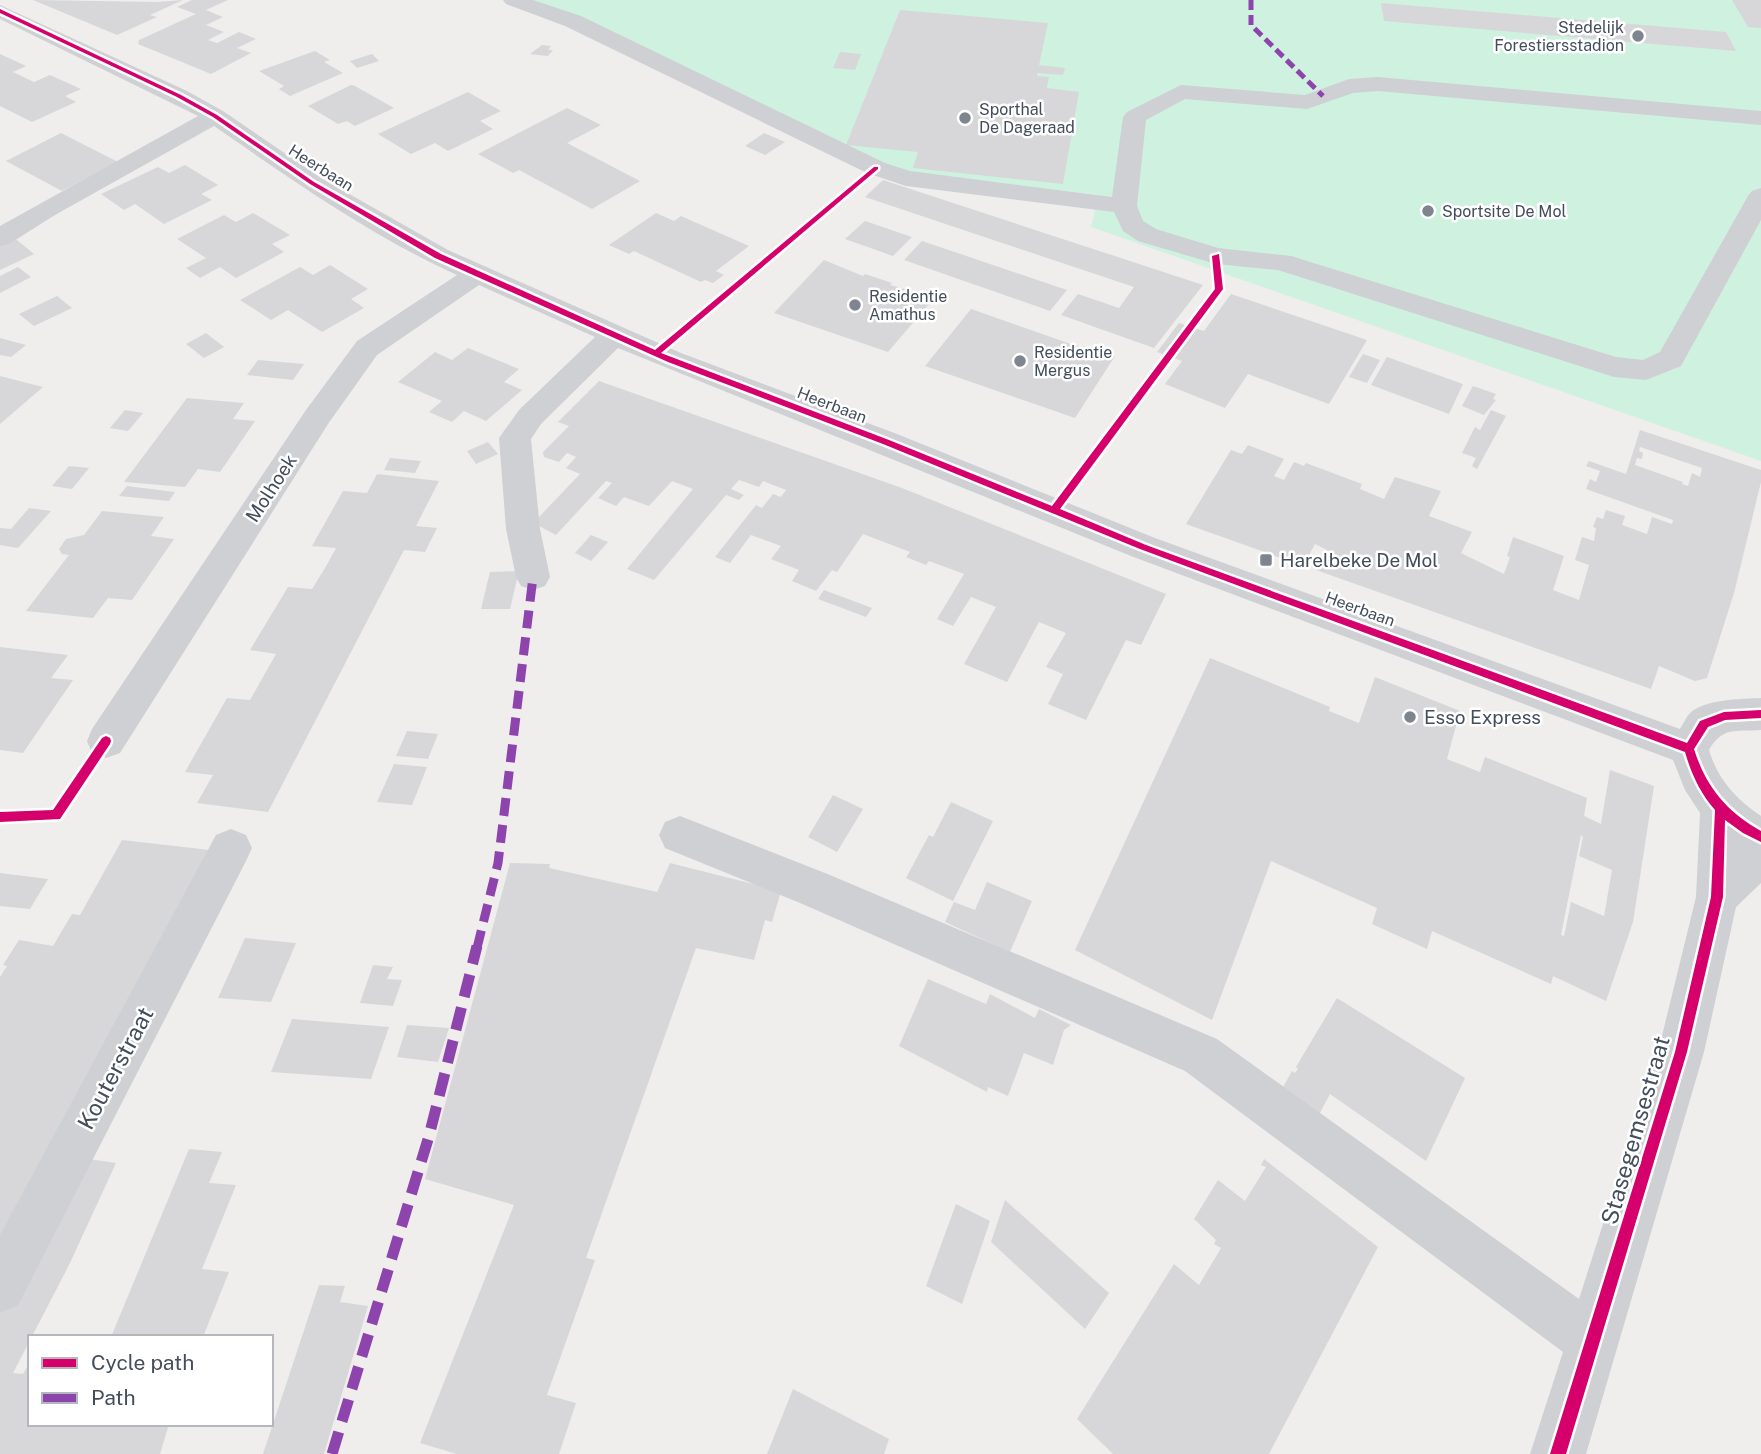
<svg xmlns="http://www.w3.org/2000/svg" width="1761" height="1454" viewBox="0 0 1761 1454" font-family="'Public Sans',sans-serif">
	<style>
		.green { fill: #cff1e0 }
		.building { fill: #d7d7d9; fill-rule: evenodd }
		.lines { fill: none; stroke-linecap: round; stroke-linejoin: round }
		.minor { fill: #ced0d4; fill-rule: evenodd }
		.quiet-far2 { stroke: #8e44ad; stroke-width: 5; stroke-dasharray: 10 5; stroke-linecap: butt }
		.quiet-far1 { stroke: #8e44ad; stroke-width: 9; stroke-dasharray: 18 9; stroke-linecap: butt }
		.quiet { stroke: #8e44ad; stroke-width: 11; stroke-dasharray: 23 11; stroke-linecap: butt }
		.cycleway-casing { stroke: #fff; stroke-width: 5 }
		.cycleway { fill: #d6006c; fill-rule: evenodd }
		.poi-dot { fill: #7f858f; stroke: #fff; stroke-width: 2.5 }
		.labels { text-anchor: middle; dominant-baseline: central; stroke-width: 5; stroke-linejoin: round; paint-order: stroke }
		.far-poi-label { font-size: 16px; fill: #434d5c; stroke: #fff; text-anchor: start }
		.far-street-label { font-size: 16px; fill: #434d5c; stroke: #fff }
		.street-label { font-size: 19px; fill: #434d5c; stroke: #fff }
		.poi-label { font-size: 19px; fill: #434d5c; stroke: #fff; text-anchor: start }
		.near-street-label { font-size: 23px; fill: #434d5c; stroke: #fff }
	</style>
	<rect width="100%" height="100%" fill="#efeeed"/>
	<polygon class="green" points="519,0 1761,0 1761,461 1091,227 1099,195 900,172 846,148 742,94"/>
	<g class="building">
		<polygon points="33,0 158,2 183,0 150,15 157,17 117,35"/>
		<polygon points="192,0 228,0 206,10 223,17 206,25 224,32 208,40 217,43 239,32 256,39 237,48 251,53 211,74 138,44 139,40 196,14 177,7"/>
		<polygon points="1732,0 1761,0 1761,28 1748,27"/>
		<polygon points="1381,3 1726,32 1736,51 1384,21"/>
		<polygon points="900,10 1048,23 1039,65 1065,68 1063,75 1037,73 1037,76 1049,77 1047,88 1079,92 1063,184 913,168 918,152 846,145"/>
		<polygon points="542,45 551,46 548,50 553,50 548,56 530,54"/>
		<polygon points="315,51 330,60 324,62 343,73 290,96 279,89 284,86 259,71"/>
		<polygon points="840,52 861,54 855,70 833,68"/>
		<polygon points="0,54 26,66 13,72 34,82 50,75 81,89 65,96 76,102 32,122 0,106"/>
		<polygon points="372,54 379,61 357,68 350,61"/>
		<polygon points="351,85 355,86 394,108 355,126 347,121 338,124 308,106"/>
		<polygon points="468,92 501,111 480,121 493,129 448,151 435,143 411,154 378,134"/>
		<polygon points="567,108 601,125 567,143 640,181 592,209 519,170 513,173 478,154"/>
		<polygon points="61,133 118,162 62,191 6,161"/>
		<polygon points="764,133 785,142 765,155 745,146"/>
		<polygon points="185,165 218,185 201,194 212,200 164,224 135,204 124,210 101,194 158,167 169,173"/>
		<polygon points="883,180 1203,285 1154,348 1061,315 1078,294 1119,308 1134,287 865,197"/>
		<polygon points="253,213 290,235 272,244 284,252 236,278 220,267 200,278 186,268 206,258 177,239 224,215 236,222"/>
		<polygon points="656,213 674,221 681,216 749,246 716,271 724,275 713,283 705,280 701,282 634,251 629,254 609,245"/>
		<polygon points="865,221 912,237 893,256 845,239"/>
		<polygon points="12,236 34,254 0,270 0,243"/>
		<polygon points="922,241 1067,290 1050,311 904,260"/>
		<polygon points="824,260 863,276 865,274 892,283 890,285 935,297 888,352 774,313"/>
		<polygon points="330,265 368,289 351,299 364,308 322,332 288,310 271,320 240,300 300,267 313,275"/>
		<polygon points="18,267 31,277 0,293 0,276"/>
		<polygon points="1231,294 1367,340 1329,404 1248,374 1225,408 1165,384 1182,361 1157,352 1179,323 1204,331"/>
		<polygon points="57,296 72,308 34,326 19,314"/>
		<polygon points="971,309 1082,348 1084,346 1115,356 1075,418 925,366"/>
		<polygon points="206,333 224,347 204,358 186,344"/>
		<polygon points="0,338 26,345 11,357 0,355"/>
		<polygon points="468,348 519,369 504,382 522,390 486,421 464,411 452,422 429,412 442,401 398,382 435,352 452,360"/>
		<polygon points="1363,354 1380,360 1367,383 1349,377"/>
		<polygon points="1387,357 1463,384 1449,414 1371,385"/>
		<polygon points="258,360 304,364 293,380 247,375"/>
		<polygon points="0,376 43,387 0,424"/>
		<polygon points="599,381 902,488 1166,594 1141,645 1126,640 1086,720 1048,704 1063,674 1046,667 1066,633 1039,622 1007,682 964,664 996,607 971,597 953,626 937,619 964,574 929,561 926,565 906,557 910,552 863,534 837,572 832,570 816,591 792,581 799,570 771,559 781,546 751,535 730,563 715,557 756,505 762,508 773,494 781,497 786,490 763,481 759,487 739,480 731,489 744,495 739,500 726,495 654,580 627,569 693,489 672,481 649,506 624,497 616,506 598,498 612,483 606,481 556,535 539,526 539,517 580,474 566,468 576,457 567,453 559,462 544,457 543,452 569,426 558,422"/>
		<polygon points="1473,386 1496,394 1493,399 1496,400 1484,415 1462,406"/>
		<polygon points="187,398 244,403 233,419 255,421 220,472 198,469 185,487 124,482"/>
		<polygon points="125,410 143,413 128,431 110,428"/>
		<polygon points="1491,410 1506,416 1477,469 1472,466 1476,458 1462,453 1475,427 1480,430"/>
		<path d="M1640,430L1761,470V482L1734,593L1707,678L1695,681L1659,666L1651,689L1316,570L1327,550L1315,544L1303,566L1186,524L1231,450L1242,454L1248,445L1284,459L1274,476L1284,480L1294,462L1304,466L1306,463L1362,484L1360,489L1384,499L1395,477L1441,491L1429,516L1472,532L1461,553L1504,574L1510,557L1507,556L1513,537L1564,556L1553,590L1579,600L1589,565L1575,560L1582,537L1594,541L1596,528L1593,527L1597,517L1603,519L1606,510L1625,516L1622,525L1647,534L1652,517L1672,524L1673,520L1586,489L1590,479L1596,482L1600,471L1586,466L1589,461L1626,474ZM1640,447L1702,468L1700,477L1692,473L1688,486L1682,484L1683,482L1635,465L1637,458L1642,459L1643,453L1639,451Z"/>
		<polygon points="488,442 498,454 476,464 467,451"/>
		<polygon points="390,458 421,461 415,473 384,470"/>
		<polygon points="69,466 89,468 72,489 52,486"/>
		<polygon points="377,474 439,481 416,526 437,528 425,552 404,550 268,812 197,803 213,775 185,772 227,698 250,700 276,654 250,650 288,587 312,589 325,568 336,548 312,546 343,491 367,493"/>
		<polygon points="127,486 175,492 169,501 119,496"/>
		<polygon points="29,508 51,511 18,548 0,545 0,528 11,529"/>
		<polygon points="102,511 164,517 151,536 174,539 132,600 108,598 93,618 26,611 69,555 62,554 59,549 66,539 84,535"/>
		<polygon points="591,535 608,542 591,561 575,553"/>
		<polygon points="519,571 510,609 481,609 490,572"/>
		<polygon points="824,590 872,608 866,617 818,599"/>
		<polygon points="0,647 68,655 51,678 73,680 23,753 0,750"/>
		<path d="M1210,658L1330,707L1329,711L1359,723L1375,677L1460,711L1447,759L1480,772L1485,757L1587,798L1584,816L1601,824L1610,770L1654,786L1633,922L1606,1001L1553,976L1551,984L1432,931L1427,949L1372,924L1377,908L1271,861L1212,1020L1075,950ZM1581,835L1583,837L1579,856L1612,870L1604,916L1571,902L1564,936L1561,935Z"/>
		<polygon points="407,731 438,734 428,759 396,756"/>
		<polygon points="394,764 427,767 412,805 377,802"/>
		<polygon points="833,795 863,809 837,852 808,837"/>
		<polygon points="951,802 993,821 953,901 906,878 929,835 933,837"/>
		<polygon points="122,840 210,850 0,1243 0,977 7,966 3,965 19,940 53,946 72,914 80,915"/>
		<polygon points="510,863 550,864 549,868 657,892 670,863 781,891 772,922 765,920 754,960 696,948 586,1258 595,1260 547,1395 576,1403 559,1454 457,1454 420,1443 514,1205 425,1179"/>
		<polygon points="0,873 48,879 30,909 0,906"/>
		<polygon points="987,882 1032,901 1010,952 945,922 954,902 975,910"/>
		<polygon points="245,938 296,943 271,1002 218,998"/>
		<polygon points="373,965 393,967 387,979 402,980 393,1006 360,1003"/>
		<polygon points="928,979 986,1004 990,994 1035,1018 1039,1009 1071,1025 1064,1030 1053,1065 1024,1053 1008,1096 988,1087 987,1092 899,1046"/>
		<polygon points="1337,998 1465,1078 1426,1161 1330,1094 1317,1118 1280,1093 1292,1071 1295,1073 1298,1069 1296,1067"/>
		<polygon points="292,1019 389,1027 371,1079 271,1072"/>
		<polygon points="407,1025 449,1028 438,1062 397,1057"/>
		<polygon points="189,1149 222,1152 209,1183 236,1185 202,1269 229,1272 203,1337 111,1337"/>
		<polygon points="82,1158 116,1163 69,1265 13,1373 23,1374 27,1367 30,1367 30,1424 169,1424 160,1454 0,1454 0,1314"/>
		<polygon points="1264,1159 1378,1247 1269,1454 1113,1454 1077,1419 1174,1264 1199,1285 1221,1248 1214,1244 1216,1240 1194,1219 1218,1180 1245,1201 1266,1167 1261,1165"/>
		<polygon points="1005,1200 1109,1293 1085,1329 991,1242"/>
		<polygon points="956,1204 990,1221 962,1304 926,1286"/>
		<polygon points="319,1285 345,1286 340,1302 368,1306 324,1454 263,1454"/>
		<polygon points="793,1389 889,1439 884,1454 767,1454"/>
	</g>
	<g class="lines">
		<g class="minor">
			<polygon points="503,0 533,0 581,16 885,163 910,171 1112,197 1123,117 1127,112 1181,85 1305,95 1349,79 1378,77 1761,111 1761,125 1378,91 1353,93 1307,109 1185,99 1146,120 1137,206 1143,221 1156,229 1218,248 1291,256 1616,357 1643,360 1660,352 1748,196 1752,191 1761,188 1761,220 1681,366 1646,380 1614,377 1278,270 1216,264 1138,241 1123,231 1114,212 906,186 867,173 565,26 506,4"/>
			<path d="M0,5L187,91L223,111L321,178L448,250L681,353L897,434L1155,538L1680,729C1683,724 1686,718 1689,714C1704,699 1741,699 1761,698V730C1735,732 1723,726 1709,750C1718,780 1736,799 1761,816V883L1736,907L1704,1052L1586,1454H1530L1563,1352L1185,1071L800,903L665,848L659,835L665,822L680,816L830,875L1217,1039L1579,1299L1658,1052L1696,897L1700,813L1685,790L1673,760L1131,556L618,348L541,424L531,439L540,529L550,577L545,586L533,590L521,586L516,577L506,529L499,438L519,410L595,337L479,285L377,355L328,424L120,753L106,758L92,753L87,741L92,729L306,410L357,341L457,275C371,236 292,180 214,126L55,215L9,244L0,246V226L198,116L0,19Z"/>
			<polygon points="231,829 246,835 252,848 246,861 18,1305 0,1313 0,1235 216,835"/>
		</g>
		<polyline class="quiet-far2" points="1251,0 1251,25 1323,96"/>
		<polyline class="quiet-far1" points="477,948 498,863 533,577"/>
		<polyline class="quiet" points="332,1454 429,1136 477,946"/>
		<g class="cycleway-casing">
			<g id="cycleway">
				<path d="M0,9L181,95L217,115L314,182L441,254L655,350L874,167H878V169L661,353L889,440L1052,506L1215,289L1212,256L1219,254L1223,289L1060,509L1146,545L1687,743L1700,721L1724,712L1761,710V718L1725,720L1708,727L1694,749C1706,787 1727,812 1761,831V842L1743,833L1725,820L1723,897L1687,1052L1566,1454H1550L1675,1052L1711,897L1715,810C1700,793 1691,773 1685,752L1140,549L883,444L668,362L435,258L310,184L213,117L177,97L0,13Z"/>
				<polygon points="106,736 110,738 111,741 110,744 60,819 0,822 0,812 53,810 102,738"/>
			</g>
		</g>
		<use href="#cycleway" class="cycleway"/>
	</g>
	<g class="poi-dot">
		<circle cx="1638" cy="36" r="7"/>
		<circle cx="965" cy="118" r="7"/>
		<circle cx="1428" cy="211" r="7"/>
		<circle cx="855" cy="305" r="7"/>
		<circle cx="1020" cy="361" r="7"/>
		<rect x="1259" y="553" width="14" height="14" rx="3.5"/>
		<circle cx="1410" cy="717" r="7"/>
	</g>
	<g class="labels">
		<g class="far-poi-label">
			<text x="1624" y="27" text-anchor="end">Stedelijk<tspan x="1624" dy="18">Forestiersstadion</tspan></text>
			<text x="979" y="109">Sporthal<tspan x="979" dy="18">De Dageraad</tspan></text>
			<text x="1442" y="211">Sportsite De Mol</text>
			<text x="869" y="296">Residentie<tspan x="869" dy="18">Amathus</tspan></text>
			<text x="1034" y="352">Residentie<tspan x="1034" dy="18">Mergus</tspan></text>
		</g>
		<g class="far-street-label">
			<text transform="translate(321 168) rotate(32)">Heerbaan</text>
			<text transform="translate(832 405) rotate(21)">Heerbaan</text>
			<text transform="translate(1360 609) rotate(20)">Heerbaan</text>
		</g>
		<g class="street-label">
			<text transform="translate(271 488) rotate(-57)">Molhoek</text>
		</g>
		<g class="poi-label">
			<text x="1280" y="560">Harelbeke De Mol</text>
			<text x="1424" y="717">Esso Express</text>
		</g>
		<g class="near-street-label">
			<text transform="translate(115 1068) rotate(-62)">Kouterstraat</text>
			<text transform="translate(1635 1130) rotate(-74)">Stasegemsestraat</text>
		</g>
	</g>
	<rect x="28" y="1335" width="245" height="91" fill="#ffffff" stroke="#b4b8be" stroke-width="2"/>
	<rect x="42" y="1358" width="35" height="10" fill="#d6006c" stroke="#b4b8be" stroke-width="2"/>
	<text x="91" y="1370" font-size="21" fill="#434d5c">Cycle path</text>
	<rect x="42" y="1393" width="35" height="10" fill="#8e44ad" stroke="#b4b8be" stroke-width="2"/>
	<text x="91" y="1405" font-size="21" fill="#434d5c">Path</text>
</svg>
